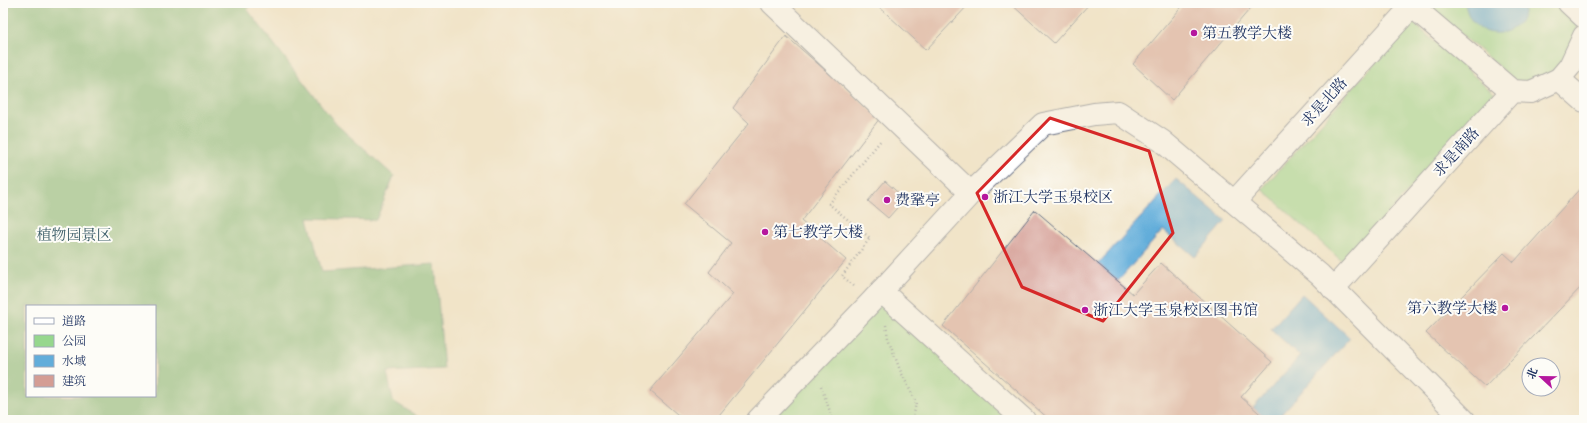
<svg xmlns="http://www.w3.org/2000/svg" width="1587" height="423" viewBox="0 0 1587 423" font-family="'IM FELL French Canon','Noto Serif SC',serif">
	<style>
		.green { fill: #96d78d; stroke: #588376 }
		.forest { fill: #78b878; stroke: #4a746b; fill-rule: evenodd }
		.water { fill: #62adda; stroke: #3e6e9c }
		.building { fill: #d49d94 }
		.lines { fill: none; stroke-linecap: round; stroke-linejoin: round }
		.minor-casing { stroke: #666e83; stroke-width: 24 }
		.path { stroke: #666e83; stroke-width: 2.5; stroke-dasharray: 1 3; stroke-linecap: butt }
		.minor { stroke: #fff; stroke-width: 22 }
		.marked { fill: none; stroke: #d62828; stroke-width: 3; stroke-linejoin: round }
		.poi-dot { fill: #b5179e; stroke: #fdfcf7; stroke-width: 1.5 }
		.labels { text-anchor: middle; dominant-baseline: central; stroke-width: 4; stroke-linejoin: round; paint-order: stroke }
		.poi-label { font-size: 15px; fill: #1b2f5e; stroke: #fdfcf7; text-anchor: start }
		.street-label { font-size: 15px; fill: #1b2f5e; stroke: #fdfcf7 }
		.park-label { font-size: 15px; fill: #40616c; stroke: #fdfcf7 }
	</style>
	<rect width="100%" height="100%" fill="#fdfcf7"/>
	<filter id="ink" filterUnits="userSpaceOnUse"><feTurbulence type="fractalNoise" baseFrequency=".025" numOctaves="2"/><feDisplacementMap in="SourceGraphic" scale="8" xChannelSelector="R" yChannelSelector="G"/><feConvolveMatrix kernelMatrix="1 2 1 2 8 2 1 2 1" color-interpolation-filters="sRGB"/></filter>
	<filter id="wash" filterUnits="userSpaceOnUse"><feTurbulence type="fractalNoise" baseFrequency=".012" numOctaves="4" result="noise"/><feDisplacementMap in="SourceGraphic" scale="16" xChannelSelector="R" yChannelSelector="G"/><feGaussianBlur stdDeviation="0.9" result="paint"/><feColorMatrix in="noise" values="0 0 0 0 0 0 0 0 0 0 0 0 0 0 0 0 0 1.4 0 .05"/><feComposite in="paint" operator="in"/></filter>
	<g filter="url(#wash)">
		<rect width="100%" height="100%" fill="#f1e4c8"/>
		<g class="green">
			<path d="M1425,3H1561L1579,19C1575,45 1561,77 1532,83C1527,85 1519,82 1514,80Z"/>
			<polygon points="1412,22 1495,94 1344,263 1262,189"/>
			<polygon points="881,291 1024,420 758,420"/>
		</g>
		<path class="forest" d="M3,3H252L247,9L336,124L394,176L376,220L308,218L322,272L435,264L444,369L387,372L393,401L423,420H3ZM27,306H155V396H27Z"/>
		<g class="water">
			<path d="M1465,3H1525C1527,39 1472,47 1465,3Z"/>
			<polygon points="1176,179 1226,221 1195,257 1163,230 1118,281 1098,264"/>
			<polygon points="1302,294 1350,338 1276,420 1267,420 1253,408 1300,356 1271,329"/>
		</g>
		<g id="blocks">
			<g class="building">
				<polygon points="875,3 970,3 926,50"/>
				<polygon points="1010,3 1090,3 1054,43"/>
				<polygon points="1185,3 1255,3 1172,100 1133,64"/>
				<polygon points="786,36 880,118 801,221 846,260 715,420 684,420 650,391 733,294 709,272 731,243 684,204 749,123 733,108"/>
				<polygon points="885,181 905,199 888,218 868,201"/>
				<polygon points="1584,184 1584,284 1485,387 1426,333 1504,253 1514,262"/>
				<polygon points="1035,210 1133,294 1161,263 1272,362 1241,397 1267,420 1050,420 943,326"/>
			</g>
		</g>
	</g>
	<g filter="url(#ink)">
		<use href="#blocks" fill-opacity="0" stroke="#666e83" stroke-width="1"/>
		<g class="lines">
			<g class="minor-casing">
				<g id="minor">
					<polyline points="772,3 971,193"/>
					<polyline points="1569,3 1584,17"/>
					<polyline points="1412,6 1512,91"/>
					<polyline points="1559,79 1584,101"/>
					<polyline points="1235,201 1412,6 1410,3"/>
					<polyline points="1333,289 1512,91 1531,92 1559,79 1570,66 1584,36"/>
					<polyline points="881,291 1024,420"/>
					<polyline points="758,420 872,301 971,193 1043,124 1094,114 1118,112 1162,141 1320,275 1464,420"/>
				</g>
			</g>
			<g class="path">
				<polyline points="854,286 842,276 870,238 829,204 882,139"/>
				<polyline points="886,325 888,338 900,370 916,402 913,420"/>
				<polyline points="821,386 833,420"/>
			</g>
			<use href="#minor" class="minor"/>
		</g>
	</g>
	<path d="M0 0H1587V423H0ZM1050,118L1149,151L1173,233L1103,321L1022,287L977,193Z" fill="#f1e4c8" fill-opacity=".55" fill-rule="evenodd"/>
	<path class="marked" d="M1050,118L1149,151L1173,233L1103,321L1022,287L977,193Z"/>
	<g class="poi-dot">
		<circle cx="1194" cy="33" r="4"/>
		<circle cx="985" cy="197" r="4"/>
		<circle cx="887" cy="200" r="4"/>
		<circle cx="765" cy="232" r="4"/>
		<circle cx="1505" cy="308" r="4"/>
		<circle cx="1085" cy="310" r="4"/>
	</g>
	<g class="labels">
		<g class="poi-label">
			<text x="1202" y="33">第五教学大楼</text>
			<text x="993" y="197">浙江大学玉泉校区</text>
			<text x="895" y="200">费鞏亭</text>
			<text x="773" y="232">第七教学大楼</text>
			<text x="1497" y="308" text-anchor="end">第六教学大楼</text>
			<text x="1093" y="310">浙江大学玉泉校区图书馆</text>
		</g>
		<g class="street-label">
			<text transform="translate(1324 102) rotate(-48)">求是北路</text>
			<text transform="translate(1456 152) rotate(-48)">求是南路</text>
		</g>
		<g class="park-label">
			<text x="74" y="235">植物园景区</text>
		</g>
	</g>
	<rect width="1587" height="423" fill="none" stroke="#fdfcf7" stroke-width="16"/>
	<rect x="26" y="305" width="130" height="92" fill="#fdfcf7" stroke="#a3aaba"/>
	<rect x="34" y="318" width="20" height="6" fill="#ffffff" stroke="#a3aaba"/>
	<text x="62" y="325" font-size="12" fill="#1b2f5e">道路</text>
	<rect x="34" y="335" width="20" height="12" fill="#96d78d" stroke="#a3aaba"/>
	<text x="62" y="345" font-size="12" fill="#1b2f5e">公园</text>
	<rect x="34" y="355" width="20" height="12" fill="#62adda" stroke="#a3aaba"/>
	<text x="62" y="365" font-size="12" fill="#1b2f5e">水域</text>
	<rect x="34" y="375" width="20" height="12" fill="#d49d94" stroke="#a3aaba"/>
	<text x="62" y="385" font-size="12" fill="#1b2f5e">建筑</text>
	<g transform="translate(1541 377) rotate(292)"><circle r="19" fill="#fdfcf7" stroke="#a3aaba"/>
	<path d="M0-3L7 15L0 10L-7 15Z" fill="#b5179e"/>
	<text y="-6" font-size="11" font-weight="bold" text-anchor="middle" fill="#1b2f5e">北</text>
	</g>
</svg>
